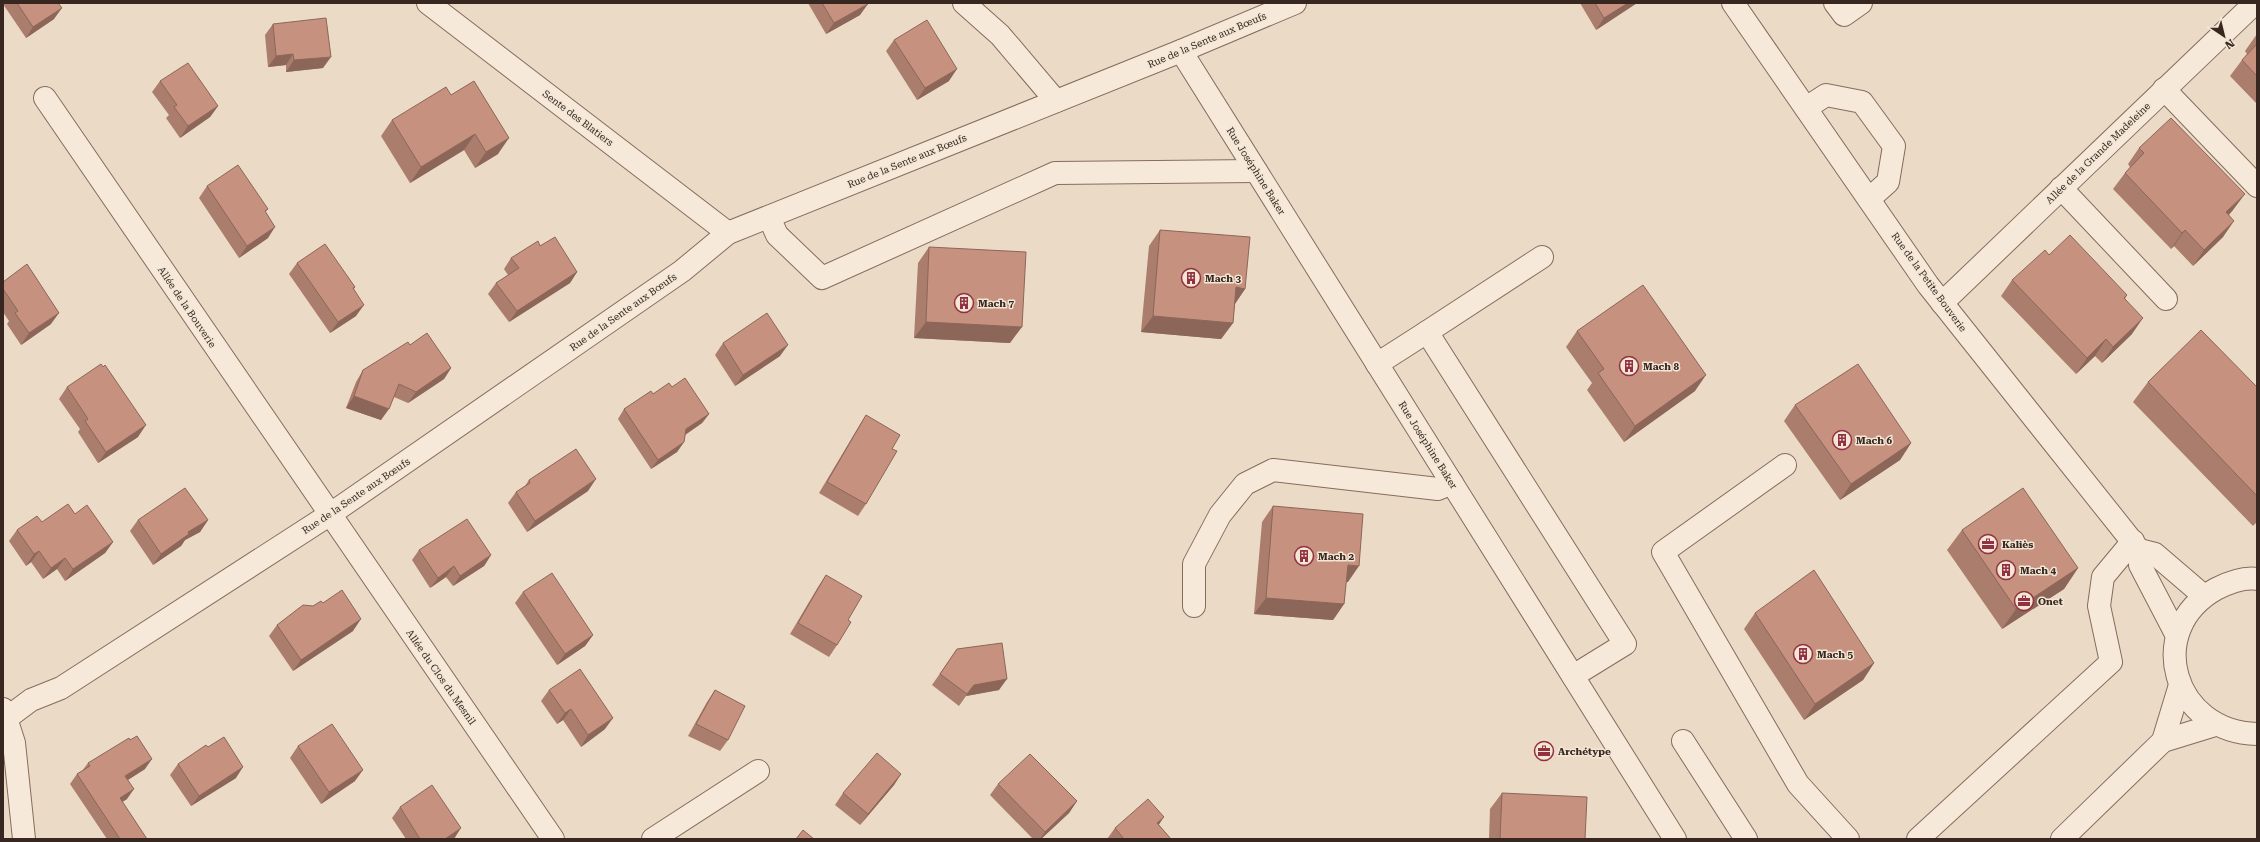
<svg xmlns="http://www.w3.org/2000/svg" width="2260" height="842" viewBox="0 0 2260 842" font-family="'Roboto Serif',serif">
	<style>
		.lines { fill: none; stroke-linecap: round; stroke-linejoin: round }
		.minor-casing { stroke: #866c5d; stroke-width: 24 }
		.minor { stroke: #f7e9d9; stroke-width: 22 }
		.wall { fill: #ab7d6d }
		.shaded-wall { fill: #8b6659 }
		.building { fill: #c7917f; stroke: #8b6659 }
		.labels { text-anchor: middle; dominant-baseline: central; stroke-width: 3; stroke-linejoin: round; paint-order: stroke }
		.street-label { font-size: 10px; fill: #372720; stroke: #f3e6d5 }
		.poi-label { font-size: 10px; font-weight: bold; fill: #372720; stroke: #f3e6d5; text-anchor: start }
	</style>
	<rect width="100%" height="100%" fill="#ebdac6"/>
	<g class="lines">
		<g class="minor-casing">
			<g id="minor">
				<polyline points="428,3 728,233"/>
				<polyline points="964,3 1000,35 1056,101"/>
				<polyline points="1733,3 1928,285 2139,550 2140,565 2177,636"/>
				<polyline points="1835,3 1844,15 1861,3"/>
				<polyline points="1181,51 1675,839"/>
				<polyline points="2164,89 2257,186"/>
				<polyline points="45,98 553,839"/>
				<polyline points="1806,108 1826,95 1862,102 1894,146 1888,182 1869,199"/>
				<polyline points="2061,188 2166,299"/>
				<polyline points="769,217 777,235 822,278 1055,173 1256,171"/>
				<polyline points="1942,303 2255,3"/>
				<polyline points="1427,332 1542,257"/>
				<polyline points="1377,364 1427,332 1625,644 1573,676"/>
				<polyline points="1785,465 1663,552 1798,784 1848,839"/>
				<polyline points="2139,550 2155,554 2204,596"/>
				<path d="M2257,579C2244,577 2228,583 2216,589C2143,630 2173,732 2257,734"/>
				<polyline points="1194,606 1194,564 1220,515 1245,484 1273,470 1438,489 1452,483"/>
				<polyline points="3,709 14,743 24,839"/>
				<polyline points="3,721 31,700 61,688 329,515 682,271 728,233 1181,51 1295,3"/>
				<polyline points="1683,741 1746,839"/>
				<polyline points="2163,741 2180,685"/>
				<polyline points="653,839 758,771"/>
				<polyline points="1918,839 2111,662 2099,606 2103,577 2133,541"/>
				<polyline points="2062,839 2163,741 2215,725"/>
			</g>
		</g>
		<use href="#minor" class="minor"/>
	</g>
	<g class="wall">
		<polygon points="3,3 58,3 54,19 26,38 3,4"/>
		<polygon points="808,3 867,3 860,15 826,34"/>
		<polygon points="1580,3 1637,3 1596,30"/>
		<polygon points="273,24 323,68 286,72 286,65 268,67 265,35"/>
		<polygon points="2257,34 2257,104 2230,76 2242,60 2247,54 2245,51"/>
		<polygon points="894,40 949,81 917,100 886,51"/>
		<polygon points="160,81 218,106 210,117 180,138 166,118 169,115 152,92"/>
		<polygon points="451,95 498,154 475,168 464,150 410,183 381,136 392,120"/>
		<polygon points="2139,148 2233,210 2229,215 2223,237 2193,266 2174,246 2171,249 2113,189 2125,173 2130,167 2128,164"/>
		<polygon points="207,186 268,209 265,212 268,238 239,258 199,198"/>
		<polygon points="1160,230 1245,289 1235,304 1233,323 1221,339 1141,332 1149,246"/>
		<polygon points="540,246 577,272 570,283 509,322 488,294 496,283 508,275 504,269 511,258"/>
		<polygon points="929,247 1010,343 914,338 918,263"/>
		<polygon points="2049,255 2127,295 2125,299 2132,334 2102,363 2095,356 2076,374 2001,296 2012,280"/>
		<polygon points="297,263 355,287 354,289 356,316 330,333 289,274"/>
		<polygon points="3,282 51,324 21,345 7,324 9,321 3,312"/>
		<polygon points="1577,331 1695,391 1624,442 1587,390 1592,383 1566,347"/>
		<polygon points="723,343 780,356 735,386 715,355"/>
		<polygon points="410,345 451,368 444,379 408,403 394,397 381,420 346,408 356,382 363,370"/>
		<polygon points="2148,382 2257,387 2257,522 2253,526 2133,402"/>
		<polygon points="67,387 138,437 98,463 78,432 80,429 59,399"/>
		<polygon points="672,387 709,414 702,423 685,435 684,442 677,452 651,469 618,419 624,409 653,394"/>
		<polygon points="1795,405 1911,443 1900,460 1840,500 1784,421"/>
		<polygon points="866,415 892,449 866,504 858,516 819,493 859,426"/>
		<polygon points="529,480 588,491 527,532 508,503 516,492 525,486"/>
		<polygon points="1273,506 1348,582 1346,582 1344,604 1333,620 1254,614 1262,522"/>
		<polygon points="75,514 113,542 105,553 65,581 57,569 43,579 31,562 26,566 9,541 17,530"/>
		<polygon points="138,520 208,520 200,532 185,540 181,546 153,565 130,531"/>
		<polygon points="1962,530 2078,568 2064,589 2002,629 1947,550"/>
		<polygon points="419,550 491,555 484,566 453,586 446,577 430,588 412,560"/>
		<polygon points="826,575 848,620 837,645 829,657 790,634 818,587"/>
		<polygon points="523,592 593,635 585,646 557,665 515,603"/>
		<polygon points="323,603 353,631 293,671 269,636 277,625 313,606"/>
		<polygon points="1755,613 1874,663 1863,680 1804,720 1744,629"/>
		<polygon points="957,649 999,690 966,696 959,706 932,685"/>
		<polygon points="549,690 605,729 581,747 563,720 557,724 541,701"/>
		<polygon points="715,690 728,740 720,751 688,736 707,702"/>
		<polygon points="298,746 355,781 321,804 290,758"/>
		<polygon points="88,763 145,769 128,780 127,799 122,802 147,839 107,839 70,784 77,774 82,771"/>
		<polygon points="178,764 236,778 191,806 170,775"/>
		<polygon points="901,774 894,785 860,825 835,805 843,793"/>
		<polygon points="998,784 1077,801 1069,813 1041,839 1033,839 990,795"/>
		<polygon points="1502,793 1585,839 1489,839 1490,809"/>
		<polygon points="400,807 454,839 406,839 392,818"/>
		<polygon points="1159,825 1171,839 1107,839 1115,828"/>
	</g>
	<g class="shaded-wall">
		<polygon points="1628,3 1637,3 1596,30 1604,18"/>
		<polygon points="868,4 860,15 826,34 834,23"/>
		<polygon points="62,8 54,19 26,38 33,27"/>
		<polygon points="293,54 286,65 268,67 276,56"/>
		<polygon points="331,57 323,68 286,72 294,60"/>
		<polygon points="957,69 949,81 917,100 925,88"/>
		<polygon points="218,106 210,117 180,138 188,126"/>
		<polygon points="475,134 464,150 410,183 421,167"/>
		<polygon points="509,138 498,154 475,168 486,152"/>
		<polygon points="2245,194 2233,210 2215,228 2226,212"/>
		<polygon points="2234,221 2223,237 2193,266 2204,250"/>
		<polygon points="275,227 268,238 239,258 247,246"/>
		<polygon points="2185,230 2174,246 2171,249 2182,233"/>
		<polygon points="577,272 570,283 509,322 517,311"/>
		<polygon points="1236,287 1245,289 1234,305"/>
		<polygon points="364,305 356,316 330,333 338,322"/>
		<polygon points="59,313 51,324 21,345 29,333"/>
		<polygon points="1153,316 1233,323 1221,339 1141,332"/>
		<polygon points="2143,318 2132,334 2102,363 2113,347"/>
		<polygon points="926,322 1022,327 1010,343 914,338"/>
		<polygon points="2106,339 2095,356 2076,374 2087,358"/>
		<polygon points="788,345 780,356 735,386 743,375"/>
		<polygon points="451,368 444,379 408,403 416,392"/>
		<polygon points="1706,375 1695,391 1624,442 1635,426"/>
		<polygon points="354,396 389,409 381,420 346,408"/>
		<polygon points="709,414 702,423 679,439 686,429"/>
		<polygon points="146,425 138,437 98,463 106,452"/>
		<polygon points="684,442 677,452 651,469 658,460"/>
		<polygon points="1911,443 1900,460 1840,500 1851,484"/>
		<polygon points="596,479 588,491 527,532 535,521"/>
		<polygon points="208,520 200,532 185,540 181,546 153,565 161,554 188,532"/>
		<polygon points="113,542 105,553 65,581 73,569"/>
		<polygon points="39,551 31,562 26,566 34,554"/>
		<polygon points="491,555 484,566 453,586 460,576"/>
		<polygon points="65,558 57,569 43,579 51,568"/>
		<polygon points="1348,565 1359,566 1348,582 1336,582"/>
		<polygon points="454,566 446,577 430,588 438,578"/>
		<polygon points="2078,568 2064,589 2002,629 2016,609"/>
		<polygon points="1266,598 1344,604 1333,620 1254,614"/>
		<polygon points="361,619 353,631 293,671 301,660"/>
		<polygon points="593,635 585,646 557,665 565,654"/>
		<polygon points="1874,663 1863,680 1804,720 1815,704"/>
		<polygon points="1007,679 999,690 966,696 974,685"/>
		<polygon points="571,709 563,720 557,724 565,713"/>
		<polygon points="613,718 605,729 581,747 588,735"/>
		<polygon points="152,759 145,769 118,786 125,776"/>
		<polygon points="243,767 236,778 191,806 199,796"/>
		<polygon points="363,770 355,781 321,804 329,792"/>
		<polygon points="901,774 894,785 860,825 868,814"/>
		<polygon points="134,789 127,799 113,808 120,798"/>
		<polygon points="1077,801 1069,813 1041,839 1040,839 1045,832"/>
		<polygon points="1164,817 1156,829 1157,823"/>
		<polygon points="461,828 454,839 445,839"/>
	</g>
	<g class="building">
		<polygon points="17,3 58,3 62,8 33,27"/>
		<polygon points="822,3 867,3 868,4 834,23"/>
		<polygon points="1595,3 1628,3 1604,18"/>
		<polygon points="326,18 331,57 294,60 293,54 276,56 273,24"/>
		<polygon points="927,20 957,69 925,88 894,40"/>
		<polygon points="2257,44 2257,76 2242,60"/>
		<polygon points="188,63 218,106 188,126 174,107 177,105 160,81"/>
		<polygon points="474,81 509,138 486,152 475,134 421,167 392,120 446,87 451,95"/>
		<polygon points="2171,118 2245,194 2226,212 2234,221 2204,250 2185,230 2182,233 2125,173 2144,153 2139,148"/>
		<polygon points="238,165 268,209 265,211 275,227 247,246 207,186"/>
		<polygon points="1160,230 1250,237 1245,289 1236,287 1233,323 1153,316"/>
		<polygon points="2070,235 2127,295 2124,298 2143,318 2113,347 2106,339 2087,358 2012,280 2045,250 2049,255"/>
		<polygon points="555,237 577,272 517,311 496,283 519,268 511,258 538,241 540,246"/>
		<polygon points="325,244 355,287 353,288 364,305 338,322 297,263"/>
		<polygon points="929,247 1026,252 1022,327 926,322"/>
		<polygon points="27,264 59,313 29,333 15,313 18,311 3,289 3,282"/>
		<polygon points="1643,285 1706,375 1635,426 1598,373 1604,369 1577,331"/>
		<polygon points="767,313 788,345 743,375 723,343"/>
		<polygon points="2201,330 2257,387 2257,496 2148,382"/>
		<polygon points="427,333 451,368 416,392 399,384 389,409 354,396 363,370 408,342 410,345"/>
		<polygon points="101,364 103,367 105,365 146,425 106,452 85,421 88,419 67,387"/>
		<polygon points="1858,364 1911,443 1851,484 1795,405"/>
		<polygon points="685,378 709,414 686,429 684,442 658,460 624,409 651,391 653,394 669,383 672,387"/>
		<polygon points="866,415 900,435 892,449 897,451 866,504 827,482"/>
		<polygon points="576,449 596,479 535,521 516,492 530,483 529,480"/>
		<polygon points="185,488 208,520 188,532 189,534 161,554 138,520"/>
		<polygon points="2023,488 2078,568 2016,609 1962,530"/>
		<polygon points="68,504 75,514 87,505 113,542 73,569 65,558 51,568 39,551 34,554 17,530 37,516 42,522"/>
		<polygon points="1273,506 1363,514 1359,566 1348,565 1344,604 1266,598"/>
		<polygon points="467,519 491,555 460,576 454,566 438,578 419,550"/>
		<polygon points="1814,570 1874,663 1815,704 1755,613"/>
		<polygon points="552,573 593,635 565,654 523,592"/>
		<polygon points="826,575 862,596 848,620 851,622 837,645 798,623"/>
		<polygon points="342,590 361,619 301,660 277,625 303,605 313,606 321,601 323,603"/>
		<polygon points="1002,643 1007,679 974,685 967,694 940,674 957,649"/>
		<polygon points="580,669 613,718 588,735 571,709 565,713 549,690"/>
		<polygon points="715,690 745,706 728,740 696,724"/>
		<polygon points="332,724 363,770 329,792 298,746"/>
		<polygon points="137,736 152,759 125,776 134,789 120,798 147,839 120,839 77,774 90,766 88,763 129,738 130,740"/>
		<polygon points="224,737 243,767 199,796 178,764 206,745 208,747"/>
		<polygon points="877,753 901,774 868,814 843,793"/>
		<polygon points="1030,754 1077,801 1045,832 998,784"/>
		<polygon points="432,785 461,828 445,839 420,839 400,807"/>
		<polygon points="1502,793 1587,797 1585,839 1500,839"/>
		<polygon points="1148,799 1164,817 1157,823 1171,839 1124,839 1115,828"/>
		<polygon points="803,830 814,839 796,839"/>
	</g>
	<defs>
		<g id="building-ring" transform="scale(1)"><circle r="9.5" fill="#f3e6d5" stroke="#913141" stroke-width="1.5"/><path d="M-4-6H4V6H1V3H-1V6H-4ZM-2.5-4.3h1.7v1.8h-1.7ZM.8-4.3h1.7v1.8H.8ZM-2.5-1h1.7V.8h-1.7ZM.8-1h1.7V.8H.8Z" fill="#913141"/></g>
		<g id="office-ring" transform="scale(1)"><circle r="9.5" fill="#f3e6d5" stroke="#913141" stroke-width="1.5"/><path d="M-6-3h4V-5.5h4V-3h4V5H-6ZM-1-4.5V-3h2v-1.5ZM-6 0V1H6V0Z" fill="#913141"/></g>
	</defs>
	<g fill-rule="evenodd">
		<use href="#building-ring" x="1191" y="278"/>
		<use href="#building-ring" x="964" y="303"/>
		<use href="#building-ring" x="1629" y="366"/>
		<use href="#building-ring" x="1842" y="440"/>
		<use href="#office-ring" x="1988" y="544"/>
		<use href="#building-ring" x="1304" y="556"/>
		<use href="#building-ring" x="2006" y="570"/>
		<use href="#office-ring" x="2024" y="601"/>
		<use href="#building-ring" x="1803" y="654"/>
		<use href="#office-ring" x="1544" y="751"/>
	</g>
	<g class="labels">
		<g class="street-label">
			<text transform="translate(1207 40) rotate(-23)">Rue de la Sente aux Bœufs</text>
			<text transform="translate(578 118) rotate(37)">Sente des Blatiers</text>
			<text transform="translate(2098 153) rotate(-44)">Allée de la Grande Madeleine</text>
			<text transform="translate(907 161) rotate(-22)">Rue de la Sente aux Bœufs</text>
			<text transform="translate(1256 171) rotate(58)">Rue Joséphine Baker</text>
			<text transform="translate(1929 282) rotate(54)">Rue de la Petite Bouverie</text>
			<text transform="translate(187 307) rotate(56)">Allée de la Bouverie</text>
			<text transform="translate(623 312) rotate(-35)">Rue de la Sente aux Bœufs</text>
			<text transform="translate(1428 445) rotate(58)">Rue Joséphine Baker</text>
			<text transform="translate(356 496) rotate(-34)">Rue de la Sente aux Bœufs</text>
			<text transform="translate(441 677) rotate(55)">Allée du Clos du Mesnil</text>
		</g>
		<g class="poi-label">
			<text x="1205" y="278">Mach 3</text>
			<text x="978" y="303">Mach 7</text>
			<text x="1643" y="366">Mach 8</text>
			<text x="1856" y="440">Mach 6</text>
			<text x="2002" y="544">Kaliès</text>
			<text x="1318" y="556">Mach 2</text>
			<text x="2020" y="570">Mach 4</text>
			<text x="2038" y="601">Onet</text>
			<text x="1817" y="654">Mach 5</text>
			<text x="1558" y="751">Archétype</text>
		</g>
	</g>
	<rect width="2260" height="842" fill="none" stroke="#372720" stroke-width="8"/>
	<g transform="translate(2224 36) rotate(145)" stroke="#f3e6d5" stroke-width="3" paint-order="stroke">
	<path d="M0-3L7 15L0 10L-7 15Z" fill="#372720"/>
	<text y="-6" font-size="11" font-weight="bold" text-anchor="middle" fill="#372720">N</text>
	</g>
</svg>
